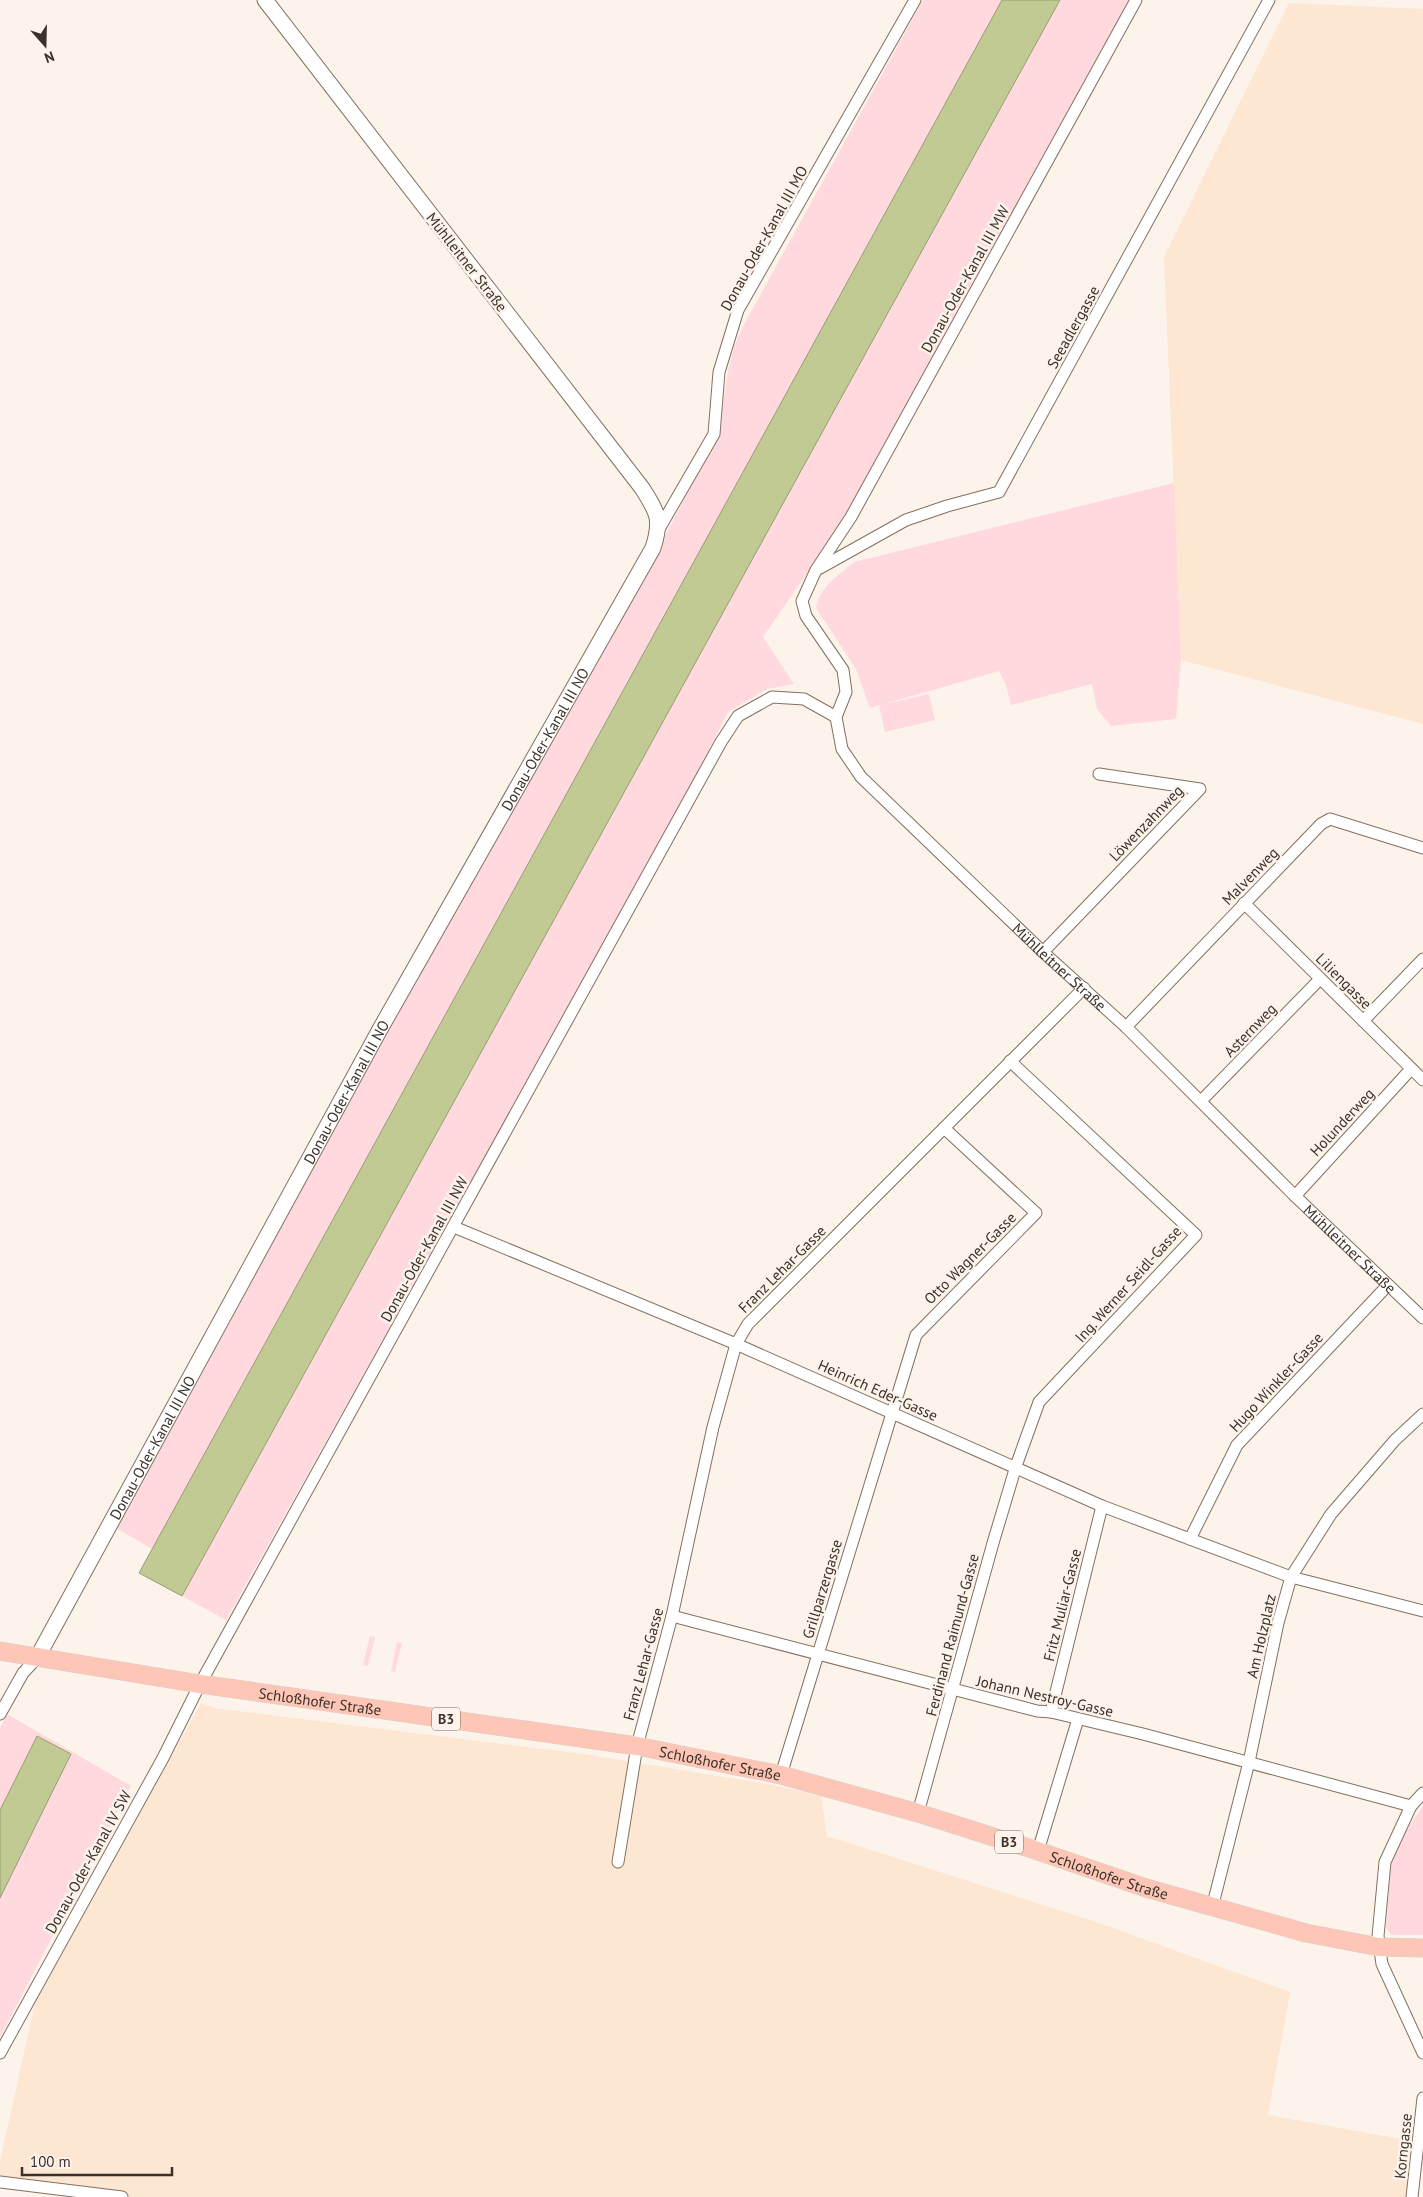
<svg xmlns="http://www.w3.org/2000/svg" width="1423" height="2197" viewBox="0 0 1423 2197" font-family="'PT Sans',sans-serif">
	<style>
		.built { fill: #fde6d2 }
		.green { fill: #ffd9dd }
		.water { fill: #c1ca93; stroke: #989c74 }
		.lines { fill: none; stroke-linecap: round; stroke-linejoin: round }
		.street-casing { stroke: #84705f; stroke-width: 13 }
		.secondary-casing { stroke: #84705f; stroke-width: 17 }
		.primary-casing { stroke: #d4d2d0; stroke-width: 19 }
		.street { stroke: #fff; stroke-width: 11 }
		.secondary { stroke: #fff; stroke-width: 15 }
		.primary { stroke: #fec6b6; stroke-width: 18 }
		.labels { text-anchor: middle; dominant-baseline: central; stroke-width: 5; stroke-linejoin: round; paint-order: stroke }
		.shield { fill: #fcf3eb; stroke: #746b64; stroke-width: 1 }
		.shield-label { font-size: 14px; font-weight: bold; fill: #3a312a }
		.street-label { font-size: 15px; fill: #3a312a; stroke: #fcf3eb }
	</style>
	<rect width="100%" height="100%" fill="#fcf3eb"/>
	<g class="built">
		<polygon points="1289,3 1423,9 1423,724 1181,660 1164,257"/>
		<polygon points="201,1703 214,1708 583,1754 773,1785 821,1796 827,1836 1096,1922 1290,1992 1268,2115 1417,2142 1412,2197 122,2197 0,2182 0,2162 35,2003"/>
	</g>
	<g class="green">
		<polygon points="923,0 1002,0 152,1549 113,1526 674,519 719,430 728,371 734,347 742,328"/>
		<polygon points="1060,0 1131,0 848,514 763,637 794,684 767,689 728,712 669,828 226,1620 182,1596"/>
		<path d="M1174,483L1181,660L1176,719L1111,726L1097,709L1092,684L1011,705L1006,685L999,671L884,704L929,694L935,720L885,732L879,705L870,708L856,669L816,608C820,586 838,576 854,562Z"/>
		<polygon points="370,1636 375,1637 368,1666 363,1665"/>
		<polygon points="397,1642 402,1643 395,1672 391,1671"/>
		<polygon points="7,1714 131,1786 0,2037 0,1898 71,1754 37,1736 0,1810 0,1728"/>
		<polygon points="1423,1806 1423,1935 1391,1935 1386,1927 1391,1863 1403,1835"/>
	</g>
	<g class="water">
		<polygon points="1002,0 1060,0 182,1596 139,1573"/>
		<polygon points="37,1736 71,1754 0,1898 0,1810"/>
	</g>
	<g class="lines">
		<g class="street-casing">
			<g id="street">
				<path id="s1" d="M1136,0L851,517L816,570L802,601L806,616L843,670L846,692L836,717L842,749L861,777L1043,952L1126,1027L1295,1196L1423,1318"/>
				<polyline points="659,529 714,434 719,372 738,310 915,0"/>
				<polyline points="820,568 906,520 947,506 999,492 1269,0"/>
				<polyline points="1244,903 1423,1080"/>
				<polyline points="1043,952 1200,789 1099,774"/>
				<polyline points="1363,1021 1423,959"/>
				<polyline points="1126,1027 1321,824 1330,819 1423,848"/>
				<polyline points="1201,1101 1320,979"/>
				<polyline points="1295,1196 1411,1069"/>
				<polyline points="454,1227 736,1344 1102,1506 1291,1577 1423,1611"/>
				<polyline points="1190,1539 1237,1445 1388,1285"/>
				<polyline points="672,1616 1037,1711 1051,1712 1143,1734 1411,1806"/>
				<polyline points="1051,1712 1102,1506"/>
				<polyline points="0,1714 23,1673 37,1658"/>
				<polyline points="781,1775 916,1335 1036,1213 944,1128"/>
				<polyline points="1423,1793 1411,1806 1385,1862 1378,1936 1382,1964 1423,2053"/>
				<polyline points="918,1813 993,1543 1016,1466 1039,1402 1196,1235 1010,1061"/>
				<polyline points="1038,1851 1078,1719"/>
				<polyline points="618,1862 637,1746 672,1616 713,1427 736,1344 748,1324 1084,988"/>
				<polyline points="1212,1908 1249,1762 1278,1623 1291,1577 1331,1514 1395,1440 1423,1414"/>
				<polyline points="0,2053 163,1758 200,1684 721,742 738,716 772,697 804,699 836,717"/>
				<polyline points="0,2182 122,2197"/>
				<polyline points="1412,2197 1423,2098"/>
			</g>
		</g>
		<g class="secondary-casing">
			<g id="secondary">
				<path id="s2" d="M37,1658L379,1031L653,548C662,520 658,513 642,488L265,0"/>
			</g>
		</g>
		<g class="primary-casing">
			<g id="primary">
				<path id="s3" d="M0,1651L200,1684L637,1746L781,1775L918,1813L1038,1851L1146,1888L1306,1933L1379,1947L1423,1948"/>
			</g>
		</g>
		<use href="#street" class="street"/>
		<use href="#secondary" class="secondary"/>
		<use href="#primary" class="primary"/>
	</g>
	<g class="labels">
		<g class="shield">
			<rect x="432" y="1707.5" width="28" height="23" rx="4"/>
			<rect x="995" y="1830.5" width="28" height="23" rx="4"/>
		</g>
		<g class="shield-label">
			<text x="446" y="1719">B3</text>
			<text x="1009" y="1842">B3</text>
		</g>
		<g class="street-label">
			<text transform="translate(764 238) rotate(-61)">Donau-Oder-Kanal III MO</text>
			<text transform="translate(467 262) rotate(52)">Mühlleitner Straße</text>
			<text transform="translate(965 279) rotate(-61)">Donau-Oder-Kanal III MW</text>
			<text transform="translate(1073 327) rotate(-61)">Seeadlergasse</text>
			<text stroke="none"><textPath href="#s2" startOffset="1050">Donau-Oder-Kanal III NO</textPath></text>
			<text transform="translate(1146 823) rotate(-46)">Löwenzahnweg</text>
			<text transform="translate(1250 876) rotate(-46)">Malvenweg</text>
			<text stroke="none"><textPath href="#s1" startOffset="1159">Mühlleitner Straße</textPath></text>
			<text transform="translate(1344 981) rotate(45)">Liliengasse</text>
			<text transform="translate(1250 1030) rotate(-46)">Asternweg</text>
			<text stroke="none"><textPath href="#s2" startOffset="645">Donau-Oder-Kanal III NO</textPath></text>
			<text transform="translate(1342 1122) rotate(-47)">Holunderweg</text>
			<text transform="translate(424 1249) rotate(-61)">Donau-Oder-Kanal III NW</text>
			<text stroke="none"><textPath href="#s1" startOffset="1564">Mühlleitner Straße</textPath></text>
			<text transform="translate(970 1258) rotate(-45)">Otto Wagner-Gasse</text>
			<text transform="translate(782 1269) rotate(-45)">Franz Lehar-Gasse</text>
			<text transform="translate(1128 1284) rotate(-48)">Ing. Werner Seidl-Gasse</text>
			<text transform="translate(1276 1382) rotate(-47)">Hugo Winkler-Gasse</text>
			<text transform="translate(878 1390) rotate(24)">Heinrich Eder-Gasse</text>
			<text stroke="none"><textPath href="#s2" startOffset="240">Donau-Oder-Kanal III NO</textPath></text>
			<text transform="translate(822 1589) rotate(-73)">Grillparzergasse</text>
			<text transform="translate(1062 1605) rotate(-76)">Fritz Muliar-Gasse</text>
			<text transform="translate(952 1635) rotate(-75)">Ferdinand Raimund-Gasse</text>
			<text transform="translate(1261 1636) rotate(-77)">Am Holzplatz</text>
			<text transform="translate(643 1664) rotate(-75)">Franz Lehar-Gasse</text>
			<text transform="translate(1045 1696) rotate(13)">Johann Nestroy-Gasse</text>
			<text stroke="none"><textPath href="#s3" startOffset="324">Schloßhofer Straße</textPath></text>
			<text stroke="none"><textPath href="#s3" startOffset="729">Schloßhofer Straße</textPath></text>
			<text transform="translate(88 1862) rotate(-61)">Donau-Oder-Kanal IV SW</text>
			<text stroke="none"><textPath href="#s3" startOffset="1134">Schloßhofer Straße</textPath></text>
			<text transform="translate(1403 2146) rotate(-84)">Korngasse</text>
		</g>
	</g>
	<g transform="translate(45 45) rotate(160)" stroke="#fcf3eb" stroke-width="4" paint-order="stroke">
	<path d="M0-4L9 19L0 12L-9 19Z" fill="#3a312a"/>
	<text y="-8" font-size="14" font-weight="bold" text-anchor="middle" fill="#3a312a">N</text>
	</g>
	<path d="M22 2167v8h150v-8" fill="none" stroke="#3a312a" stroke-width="2.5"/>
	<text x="30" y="2167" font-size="15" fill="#3a312a" stroke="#fcf3eb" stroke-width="4" paint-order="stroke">100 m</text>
</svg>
